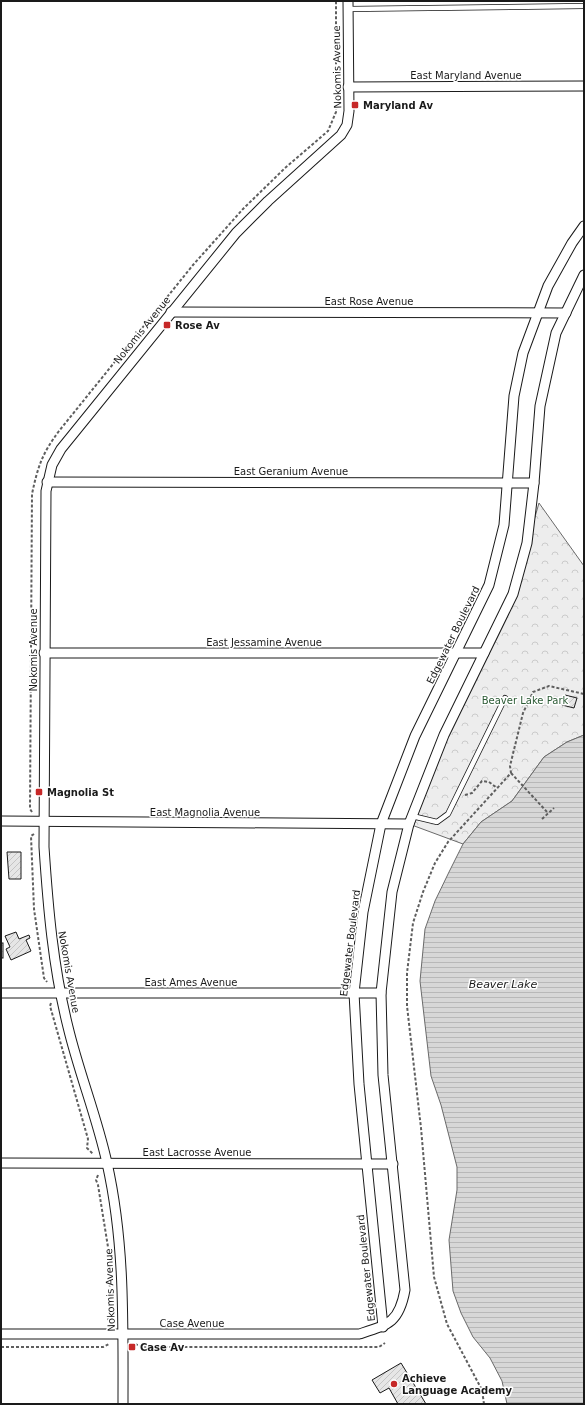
<svg xmlns="http://www.w3.org/2000/svg" width="585" height="1405" viewBox="0 0 585 1405" font-family="'DejaVu Sans',sans-serif">
	<style>
		.park { fill: url(#park-crowns); stroke: #6a6a6a }
		.water { fill: url(#water-rules); stroke: #6a6a6a }
		.building { fill: url(#building-hatch); stroke: #1a1a1a }
		.lines { fill: none; stroke-linecap: round; stroke-linejoin: round }
		.service-casing { stroke: #1a1a1a; stroke-width: 6 }
		.minor-casing { stroke: #1a1a1a; stroke-width: 11 }
		.path { stroke: #5f5f5f; stroke-width: 2; stroke-dasharray: 3 2; stroke-linecap: butt }
		.service { stroke: #fff; stroke-width: 4.5 }
		.minor { stroke: #fff; stroke-width: 9 }
		.poi-dot { fill: #c62828; stroke: #fff; stroke-width: 1.5 }
		.labels { text-anchor: middle; dominant-baseline: central; stroke-width: 3; stroke-linejoin: round; paint-order: stroke }
		.street-label { font-size: 10px; fill: #1a1a1a; stroke: #fff }
		.poi-label { font-size: 10px; font-weight: bold; fill: #1a1a1a; stroke: #fff; text-anchor: start }
		.park-label { font-size: 10px; fill: #2b5a34; stroke: #fff }
		.water-label { font-size: 11px; font-style: italic; fill: #1a1a1a; stroke: #fff }
	</style>
	<defs>
		<pattern id="park-crowns" width="20" height="18" patternUnits="userSpaceOnUse"><rect width="20" height="18" fill="#ededed"/><path d="M2 6a3 3 0 1 1 6 0M12 15a3 3 0 1 1 6 0" fill="none" stroke="#cbcbcb"/></pattern>
		<pattern id="water-rules" width="6" height="5" patternUnits="userSpaceOnUse"><rect width="6" height="5" fill="#d7d7d7"/><path d="M0 2.5h6" fill="none" stroke="#b8b8b8"/></pattern>
		<pattern id="building-hatch" width="6" height="6" patternUnits="userSpaceOnUse"><rect width="6" height="6" fill="#e6e6e6"/><path d="M-1 1l2-2M0 6l6-6M5 7l2-2" fill="none" stroke="#c5c5c5"/></pattern>
	</defs>
	<rect width="100%" height="100%" fill="#fff"/>
	<polygon class="park" points="539,503 584,566 584,735 567,742 544,757 512,801 481,822 463,844 409,824 444,735 513,594"/>
	<polygon class="water" points="584,735 584,1404 507,1404 502,1381 490,1358 473,1337 461,1313 453,1291 449,1240 457,1190 457,1167 441,1105 431,1076 420,981 425,929 435,901 449,872 463,844 481,822 512,801 544,757 567,742"/>
	<g class="building">
		<polygon points="565,695 577,698 574,708 562,705"/>
		<polygon points="7,852 21,852 21,879 9,879"/>
		<polygon points="16,932 19,939 29,935 30,938 26,940 31,951 11,960 6,949 10,947 5,936"/>
		<rect x="1" y="943" width="2" height="15"/>
		<polygon points="401,1363 426,1404 398,1404 389,1388 380,1393 372,1380"/>
	</g>
	<g class="lines">
		<g class="service-casing">
			<g id="service">
				<polyline points="348,9 584,6"/>
				<polyline points="412,816 437,822 448,814 505,698"/>
			</g>
		</g>
		<g class="minor-casing">
			<g id="minor">
				<polyline points="348,87 584,86"/>
				<polyline points="171,312 566,313"/>
				<polyline points="47,482 534,483"/>
				<polyline points="44,653 484,653"/>
				<polyline points="1,821 409,824"/>
				<polyline points="1,993 381,993"/>
				<polyline points="1,1163 393,1164"/>
				<polyline points="383,1327 359,1084 354,993 363,912 381,824 415,736 489,585 504,525 514,396 523,353 548,286 572,243 584,226"/>
				<path d="M1,1334H359C388,1325 399,1323 405,1290L383,1075L381,993L392,892L409,824L444,735L513,594L527,543L534,483L540,406L556,333L584,275"/>
				<path d="M123,1404C123,1323 125,1243 107,1163C97,1117 79,1073 68,1027C53,967 48,907 44,847L46,491L52,465L61,449L236,233L268,201L341,135L347,125L349,111L348,1"/>
			</g>
		</g>
		<g class="path">
			<polyline points="511,773 548,813"/>
			<polyline points="465,795 472,793 482,781 489,782 497,788"/>
			<path d="M32,812L30,809L32,494C38,466 42,454 59,431L193,265L243,209L285,168L328,131L336,112V1"/>
			<polyline points="542,819 554,808"/>
			<polyline points="34,834 31,836 34,909 44,978 47,982"/>
			<polyline points="51,1003 50,1006 88,1139 87,1148 93,1154"/>
			<polyline points="98,1175 96,1180 98,1185 108,1247 111,1311 108,1319 112,1324"/>
			<polyline points="135,1344 142,1347 379,1347 385,1343"/>
			<polyline points="1,1347 103,1347 109,1344"/>
			<polyline points="484,1404 482,1390 447,1324 434,1277 421,1128 407,1006 407,973 413,923 423,892 435,863 448,842 511,773 510,766 523,713 533,692 549,686 584,694"/>
		</g>
		<use href="#service" class="service"/>
		<use href="#minor" class="minor"/>
	</g>
	<g class="poi-dot">
		<rect x="351" y="101" width="8" height="8" rx="2"/>
		<rect x="163" y="321" width="8" height="8" rx="2"/>
		<rect x="35" y="788" width="8" height="8" rx="2"/>
		<rect x="128" y="1343" width="8" height="8" rx="2"/>
		<circle cx="394" cy="1384" r="4"/>
	</g>
	<g class="labels">
		<g class="street-label">
			<text transform="translate(337 67) rotate(-91)">Nokomis Avenue</text>
			<text x="466" y="75">East Maryland Avenue</text>
			<text x="369" y="301">East Rose Avenue</text>
			<text transform="translate(142 330) rotate(-51)">Nokomis Avenue</text>
			<text x="291" y="471">East Geranium Avenue</text>
			<text transform="translate(453 635) rotate(-64)">Edgewater Boulevard</text>
			<text x="264" y="642">East Jessamine Avenue</text>
			<text transform="translate(33 650) rotate(-90)">Nokomis Avenue</text>
			<text x="205" y="812">East Magnolia Avenue</text>
			<text transform="translate(350 943) rotate(-83)">Edgewater Boulevard</text>
			<text transform="translate(69 972) rotate(80)">Nokomis Avenue</text>
			<text x="191" y="982">East Ames Avenue</text>
			<text x="197" y="1152">East Lacrosse Avenue</text>
			<text transform="translate(366 1268) rotate(-96)">Edgewater Boulevard</text>
			<text transform="translate(110 1290) rotate(-92)">Nokomis Avenue</text>
			<text x="192" y="1323">Case Avenue</text>
		</g>
		<g class="poi-label">
			<text x="363" y="105">Maryland Av</text>
			<text x="175" y="325">Rose Av</text>
			<text x="47" y="792">Magnolia St</text>
			<text x="140" y="1347">Case Av</text>
			<text x="402" y="1378">Achieve<tspan x="402" dy="12">Language Academy</tspan></text>
		</g>
		<g class="park-label">
			<text x="525" y="700">Beaver Lake Park</text>
		</g>
		<g class="water-label">
			<text x="503" y="984">Beaver Lake</text>
		</g>
	</g>
	<rect width="585" height="1405" fill="none" stroke="#1a1a1a" stroke-width="4"/>
</svg>
